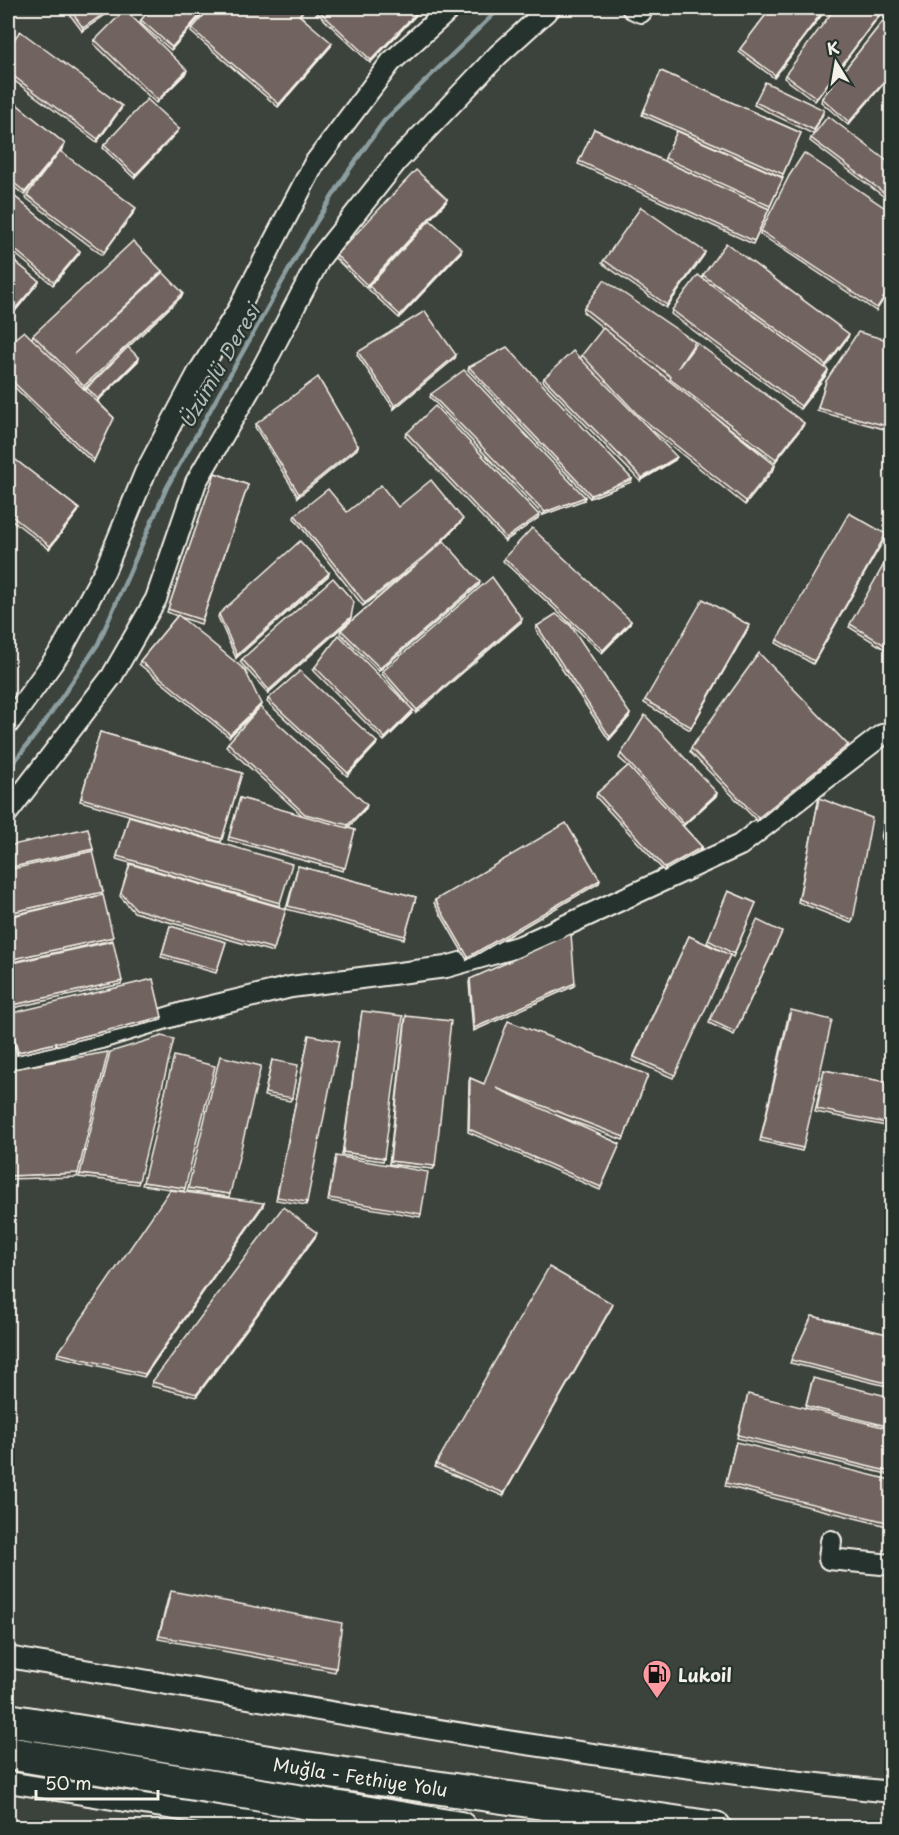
<svg xmlns="http://www.w3.org/2000/svg" width="899" height="1835" viewBox="0 0 899 1835" font-family="'Playpen Sans',sans-serif">
	<style>
		.lines { fill: none; stroke-linecap: round; stroke-linejoin: round }
		.stream { stroke: #8c9e9f; stroke-width: 4.5 }
		.minor-casing { stroke: #f4f1e8; stroke-width: 24 }
		.trunk-casing { stroke: #f4f1e8; stroke-width: 36 }
		.minor { stroke: #26332d; stroke-width: 20 }
		.trunk { stroke: #26332d; stroke-width: 32 }
		.wall { fill: #615651; stroke: #f4f1e8; stroke-width: 1.5 }
		.shaded-wall { fill: #4f4642; stroke: #f4f1e8; stroke-width: 1.5 }
		.building { fill: #71645e; stroke: #f4f1e8; stroke-width: 1.5 }
		.labels { text-anchor: middle; dominant-baseline: central; stroke-width: 4.5; stroke-linejoin: round; paint-order: stroke }
		.poi-label { font-size: 18px; font-weight: bold; fill: #f4f1e8; stroke: #26332d; text-anchor: start }
		.street-label { font-size: 18px; fill: #f4f1e8; stroke: #26332d }
		.water-label { font-size: 20px; font-style: italic; fill: #afb9b7; stroke: #26332d }
	</style>
	<rect width="100%" height="100%" fill="#3c423c"/>
	<filter id="ink" filterUnits="userSpaceOnUse"><feTurbulence type="fractalNoise" baseFrequency=".0167" numOctaves="2"/><feDisplacementMap in="SourceGraphic" scale="12" xChannelSelector="R" yChannelSelector="G"/><feConvolveMatrix kernelMatrix="1 2 1 2 8 2 1 2 1" color-interpolation-filters="sRGB"/></filter>
	<g filter="url(#ink)">
		<g class="lines">
			<polyline class="stream" points="8,770 42,726 98,644 167,487 310,232 347,173 384,121 500,8"/>
			<g class="minor-casing">
				<g id="minor">
					<polyline points="632,8 641,12"/>
					<polyline points="8,724 61,651 105,570 145,473 198,373 238,310 314,164 391,62 451,8"/>
					<polyline points="8,812 112,676 156,599 196,482 263,367 320,258 397,161 498,55 550,8"/>
					<polyline points="8,1060 101,1038 183,1013 291,987 446,967 521,946 740,845 882,735 892,733"/>
					<polyline points="831,1541 829,1559 892,1565"/>
					<path d="M8,1657C301,1706 595,1762 892,1792"/>
					<polyline points="8,1782 291,1828"/>
				</g>
			</g>
			<g class="trunk-casing">
				<g id="trunk">
					<path id="s1" d="M8,1720L331,1772L715,1828"/>
					<polyline points="8,1753 460,1828"/>
				</g>
			</g>
			<use href="#minor" class="minor"/>
			<use href="#trunk" class="trunk"/>
		</g>
		<g class="wall">
			<polygon points="65,8 115,8 82,31"/>
			<polygon points="151,8 208,8 171,50 140,23 141,20"/>
			<polygon points="312,8 423,8 370,63"/>
			<polygon points="679,8 691,8 684,14"/>
			<polygon points="771,8 827,8 774,78 739,52 740,49"/>
			<polygon points="885,8 815,101 784,78 785,75"/>
			<polygon points="891,11 891,75 848,125 821,102 822,98"/>
			<polygon points="301,14 300,15 331,46 278,107 191,32 192,29"/>
			<polygon points="95,40 186,73 156,103 94,44"/>
			<polygon points="8,48 121,109 97,142 8,76"/>
			<polygon points="661,71 801,133 782,177 642,115"/>
			<polygon points="8,97 65,144 60,151 135,211 102,255 26,198 27,195 59,153 24,195 8,182"/>
			<polygon points="755,102 823,114 813,134 754,105"/>
			<polygon points="179,129 177,132 134,178 103,148 104,145"/>
			<polygon points="594,129 769,209 753,244 578,164"/>
			<polygon points="677,131 783,178 769,209 664,161"/>
			<polygon points="811,138 891,164 891,202 810,141"/>
			<polygon points="8,191 80,251 79,254 53,285 8,248"/>
			<polygon points="447,199 446,202 366,288 335,258 336,255"/>
			<polygon points="761,231 891,288 876,311 760,234"/>
			<polygon points="461,252 399,318 368,289 369,286"/>
			<polygon points="705,252 704,255 666,308 602,263 604,260"/>
			<polygon points="8,256 39,281 37,284 12,315 8,311"/>
			<polygon points="162,271 161,274 183,293 182,296 84,388 86,390 87,388 139,358 138,361 97,401 114,418 93,463 8,381 8,344 32,338 33,335"/>
			<polygon points="703,275 848,337 825,368 702,278"/>
			<polygon points="584,308 695,342 683,361 804,423 803,426 775,462 711,414 775,465 774,469 745,505 643,423 675,460 640,481 543,381 544,378 581,358 582,355 669,381 583,312"/>
			<polygon points="672,310 828,370 827,374 800,409 671,314"/>
			<polygon points="891,341 891,431 817,411 826,381"/>
			<polygon points="358,352 455,358 394,409 357,355"/>
			<polygon points="469,367 632,479 631,482 590,498 468,370"/>
			<polygon points="431,394 584,500 543,515 430,397"/>
			<polygon points="256,424 358,446 357,449 298,497 255,427"/>
			<polygon points="407,433 538,518 505,541 405,436"/>
			<polygon points="8,454 79,509 78,512 49,549 8,517"/>
			<polygon points="215,473 248,485 201,624 180,617 261,704 260,707 229,737 139,664 140,661 177,616 167,612"/>
			<polygon points="398,507 461,522 435,548 480,582 479,585 379,671 340,633 341,630 423,558 363,606 294,518 295,515 347,512"/>
			<polygon points="886,534 813,664 776,643 777,640"/>
			<polygon points="891,552 891,653 849,627"/>
			<polygon points="504,558 631,621 630,624 602,653 503,561"/>
			<polygon points="329,573 328,576 236,658 218,617 219,614"/>
			<polygon points="351,617 350,620 268,693 240,662 242,659"/>
			<polygon points="522,619 521,622 416,713 413,710 412,713 384,741 313,670 315,667 408,704 382,674 383,671"/>
			<polygon points="749,625 690,730 644,703 645,700"/>
			<polygon points="537,626 630,714 629,717 609,740 536,630"/>
			<polygon points="268,699 377,742 376,745 347,776 267,702"/>
			<polygon points="100,732 242,773 221,842 80,801"/>
			<polygon points="228,743 366,808 348,828 355,830 343,871 228,840 240,798 303,816 226,746"/>
			<polygon points="691,748 847,748 757,821 690,752"/>
			<polygon points="621,754 717,793 716,796 683,826 702,847 701,850 664,871 596,797 597,793 628,766 619,758"/>
			<polygon points="889,796 891,797 891,841 881,839"/>
			<polygon points="819,798 853,920 851,923 798,902"/>
			<polygon points="129,816 280,903 279,906 116,859"/>
			<polygon points="130,864 286,909 273,952 134,912 120,896"/>
			<polygon points="298,866 416,897 404,939 286,909"/>
			<polygon points="600,880 599,883 467,960 434,903 435,900"/>
			<polygon points="728,891 756,903 733,957 730,955 673,1078 632,1060 689,936 729,955 707,943"/>
			<polygon points="170,926 226,942 216,973 161,957"/>
			<polygon points="782,932 734,1035 709,1023 710,1020"/>
			<polygon points="470,979 574,986 473,1031 469,982"/>
			<polygon points="362,1011 384,1158 383,1161 342,1155"/>
			<polygon points="789,1013 803,1148 802,1151 760,1141"/>
			<polygon points="8,1014 161,1020 17,1055 8,1018"/>
			<polygon points="406,1016 435,1166 433,1169 389,1164 405,1019"/>
			<polygon points="309,1035 307,1202 306,1205 276,1200"/>
			<polygon points="272,1060 292,1098 290,1101 264,1096"/>
			<polygon points="824,1070 891,1083 891,1127 815,1112"/>
			<polygon points="648,1075 623,1140 545,1111 620,1144 600,1190 468,1132 469,1081 470,1078 484,1084"/>
			<polygon points="336,1156 421,1214 420,1217 328,1201"/>
			<polygon points="264,1203 263,1206 144,1377 57,1356 58,1353"/>
			<polygon points="316,1236 196,1397 151,1386 152,1382"/>
			<polygon points="613,1304 503,1496 435,1467 436,1464"/>
			<polygon points="812,1316 891,1335 891,1387 790,1363"/>
			<polygon points="812,1381 891,1397 891,1475 737,1438 747,1398 805,1408"/>
			<polygon points="735,1445 891,1480 891,1527 725,1486"/>
			<polygon points="169,1594 336,1668 335,1672 158,1639"/>
		</g>
		<g class="shaded-wall">
			<polygon points="112,8 115,8 82,31 83,28"/>
			<polygon points="206,8 208,8 171,50 172,47"/>
			<polygon points="421,8 423,8 370,63 371,60"/>
			<polygon points="825,8 827,8 774,78 775,75"/>
			<polygon points="884,8 885,8 815,101 817,98"/>
			<polygon points="332,43 331,46 278,107 279,104"/>
			<polygon points="187,70 186,73 156,103 158,100"/>
			<polygon points="891,74 891,75 848,125 849,122"/>
			<polygon points="122,106 121,109 97,142 98,139"/>
			<polygon points="179,129 177,132 134,178 135,175"/>
			<polygon points="65,144 64,147 24,195 25,192"/>
			<polygon points="447,199 446,202 366,288 367,285"/>
			<polygon points="136,208 135,211 102,255 104,252"/>
			<polygon points="462,249 461,252 399,318 400,315"/>
			<polygon points="80,251 79,254 53,285 54,282"/>
			<polygon points="705,252 704,255 666,308 667,305"/>
			<polygon points="162,271 161,274 74,354"/>
			<polygon points="39,281 37,284 12,315 13,311"/>
			<polygon points="183,293 182,296 83,390 84,386"/>
			<polygon points="849,334 848,337 825,368 826,365"/>
			<polygon points="456,355 455,358 394,409 395,406"/>
			<polygon points="139,358 138,361 97,402 98,399"/>
			<polygon points="828,370 827,374 800,409 801,406"/>
			<polygon points="804,423 803,426 775,462 776,459"/>
			<polygon points="358,446 357,449 298,497 299,494"/>
			<polygon points="677,457 675,460 640,481 642,478"/>
			<polygon points="775,465 774,469 745,505 746,501"/>
			<polygon points="632,479 631,482 590,498 591,495"/>
			<polygon points="585,497 584,500 543,515 545,512"/>
			<polygon points="79,509 78,512 49,549 50,546"/>
			<polygon points="539,515 538,518 505,541 506,538"/>
			<polygon points="463,519 461,522 431,553 363,606 365,603"/>
			<polygon points="886,534 885,538 813,664 814,661"/>
			<polygon points="329,573 328,576 236,658 237,655"/>
			<polygon points="480,582 479,585 379,671 380,668"/>
			<polygon points="351,617 350,620 268,693 269,690"/>
			<polygon points="522,619 521,622 416,713 417,710"/>
			<polygon points="631,621 630,624 602,653 603,650"/>
			<polygon points="749,625 748,629 690,730 691,727"/>
			<polygon points="261,704 260,707 229,737 230,734"/>
			<polygon points="413,710 412,713 384,741 385,738"/>
			<polygon points="630,714 629,717 609,740 610,737"/>
			<polygon points="377,742 376,745 347,776 348,773"/>
			<polygon points="848,745 847,748 757,821 758,818"/>
			<polygon points="717,793 716,796 682,827 684,824"/>
			<polygon points="367,805 366,808 347,829 348,825"/>
			<polygon points="702,847 701,850 664,871 665,868"/>
			<polygon points="93,849 92,852 8,871 8,868"/>
			<polygon points="600,880 599,883 467,960 468,957"/>
			<polygon points="103,892 101,895 8,916 8,913"/>
			<polygon points="113,937 112,940 8,963 8,960"/>
			<polygon points="122,981 121,984 8,1009 8,1006"/>
			<polygon points="575,983 574,986 473,1031 474,1028"/>
			<polygon points="162,1017 161,1020 17,1055 18,1052"/>
			<polygon points="343,1152 384,1158 383,1161 342,1155"/>
			<polygon points="390,1161 435,1166 433,1169 389,1164"/>
			<polygon points="78,1173 77,1177 8,1179 8,1176"/>
			<polygon points="80,1174 139,1181 138,1184 79,1177"/>
			<polygon points="143,1182 185,1188 184,1191 142,1185"/>
			<polygon points="188,1188 230,1194 229,1197 187,1191"/>
			<polygon points="264,1203 263,1206 144,1377 145,1374"/>
			<polygon points="317,1233 316,1236 196,1397 197,1394"/>
			<polygon points="613,1304 612,1307 503,1496 504,1493"/>
		</g>
		<g class="building">
			<polygon points="69,8 112,8 83,28"/>
			<polygon points="151,8 206,8 172,47 141,20"/>
			<polygon points="210,8 300,8 303,11 299,15 332,43 279,104 192,29"/>
			<polygon points="316,8 421,8 371,60"/>
			<polygon points="771,8 825,8 775,75 740,49"/>
			<polygon points="835,8 884,8 817,98 785,75"/>
			<polygon points="125,10 187,70 158,100 95,40"/>
			<polygon points="891,11 891,74 849,122 822,98"/>
			<polygon points="20,31 122,106 98,139 8,72 8,48"/>
			<polygon points="661,71 801,133 783,174 643,112"/>
			<polygon points="765,82 824,110 814,130 755,102"/>
			<polygon points="8,97 65,144 25,192 8,178"/>
			<polygon points="147,99 179,129 135,175 104,145"/>
			<polygon points="828,116 891,164 891,198 811,138"/>
			<polygon points="594,129 769,209 754,241 579,161"/>
			<polygon points="677,131 783,178 770,206 665,158"/>
			<polygon points="60,151 136,208 104,252 27,195"/>
			<polygon points="804,153 891,212 891,286 877,308 761,231 789,176"/>
			<polygon points="416,170 447,199 367,285 336,255"/>
			<polygon points="8,191 80,251 54,282 8,244"/>
			<polygon points="641,207 705,252 667,305 604,260"/>
			<polygon points="430,220 462,249 400,315 369,286"/>
			<polygon points="133,241 162,271 74,354 163,272 183,293 84,386 33,335"/>
			<polygon points="726,243 849,334 826,365 703,275"/>
			<polygon points="8,256 39,281 13,311 8,307"/>
			<polygon points="698,275 828,370 801,406 672,310"/>
			<polygon points="604,280 695,342 678,368 697,343 804,423 776,459 670,379 671,377 584,308"/>
			<polygon points="425,311 456,355 395,406 358,352"/>
			<polygon points="603,328 775,465 746,501 638,415 582,355"/>
			<polygon points="24,331 114,418 94,460 8,377 8,344"/>
			<polygon points="858,332 891,341 891,427 818,408 826,381"/>
			<polygon points="128,347 139,358 98,399 87,388"/>
			<polygon points="507,347 632,479 591,495 469,367"/>
			<polygon points="573,351 677,457 642,478 544,378"/>
			<polygon points="464,370 585,497 545,512 431,394"/>
			<polygon points="318,377 358,446 299,494 256,424"/>
			<polygon points="435,406 539,515 506,538 407,433"/>
			<polygon points="8,454 79,509 50,546 8,513"/>
			<polygon points="215,473 248,485 202,620 168,609"/>
			<polygon points="431,480 463,519 432,550 365,603 295,515 328,489 347,512 381,485 398,507"/>
			<polygon points="849,513 886,534 814,661 777,640"/>
			<polygon points="532,528 631,621 603,650 504,558"/>
			<polygon points="300,541 329,573 237,655 219,614"/>
			<polygon points="444,541 480,582 380,668 341,630"/>
			<polygon points="891,552 891,649 850,624"/>
			<polygon points="492,577 522,619 417,710 383,671"/>
			<polygon points="333,578 354,602 351,617 269,690 242,659"/>
			<polygon points="703,599 749,625 691,727 645,700"/>
			<polygon points="556,614 571,626 630,714 610,737 537,626"/>
			<polygon points="178,615 245,670 261,704 230,734 140,661"/>
			<polygon points="339,635 413,710 385,738 315,667"/>
			<polygon points="759,653 848,745 758,818 691,748"/>
			<polygon points="300,671 377,742 348,773 268,699"/>
			<polygon points="260,707 367,805 348,825 305,814 228,743"/>
			<polygon points="645,715 717,793 684,824 621,754"/>
			<polygon points="100,732 242,773 222,839 81,798"/>
			<polygon points="628,766 702,847 665,868 597,793"/>
			<polygon points="889,796 891,797 891,838 882,836"/>
			<polygon points="240,798 355,830 345,868 229,837"/>
			<polygon points="819,798 872,818 853,920 799,899"/>
			<polygon points="129,816 292,864 280,903 117,856"/>
			<polygon points="566,823 600,880 468,957 435,900"/>
			<polygon points="88,828 93,849 8,868 8,846"/>
			<polygon points="93,851 103,892 8,913 8,870"/>
			<polygon points="130,864 286,909 274,949 136,909 121,893"/>
			<polygon points="298,866 416,897 405,936 288,906"/>
			<polygon points="728,891 756,903 734,954 708,940"/>
			<polygon points="103,895 113,937 8,960 8,917"/>
			<polygon points="757,920 782,932 735,1032 710,1020"/>
			<polygon points="170,926 226,942 217,970 162,954"/>
			<polygon points="571,934 575,983 474,1028 470,979"/>
			<polygon points="689,936 730,955 675,1075 634,1057"/>
			<polygon points="113,941 122,981 8,1006 8,964"/>
			<polygon points="153,979 162,1017 18,1052 8,1014"/>
			<polygon points="791,1010 832,1020 803,1148 761,1138"/>
			<polygon points="362,1011 403,1016 384,1158 343,1152"/>
			<polygon points="406,1016 451,1021 435,1166 390,1161"/>
			<polygon points="508,1021 648,1075 624,1137 496,1088 620,1144 601,1187 469,1129 470,1078 484,1084"/>
			<polygon points="309,1035 339,1041 307,1202 277,1197"/>
			<polygon points="162,1036 174,1039 139,1181 80,1174 110,1052"/>
			<polygon points="108,1052 78,1173 8,1176 8,1070"/>
			<polygon points="174,1056 215,1066 185,1188 143,1182"/>
			<polygon points="220,1056 261,1066 230,1194 188,1188"/>
			<polygon points="272,1060 298,1065 292,1098 265,1093"/>
			<polygon points="824,1070 891,1083 891,1124 817,1109"/>
			<polygon points="336,1156 428,1172 421,1214 329,1198"/>
			<polygon points="170,1190 264,1203 145,1374 58,1353"/>
			<polygon points="283,1207 317,1233 197,1394 152,1382"/>
			<polygon points="549,1267 613,1304 504,1493 436,1464"/>
			<polygon points="812,1316 891,1335 891,1384 791,1360"/>
			<polygon points="813,1378 891,1397 891,1427 806,1406"/>
			<polygon points="748,1394 891,1429 891,1472 738,1435"/>
			<polygon points="736,1442 891,1480 891,1523 726,1483"/>
			<polygon points="171,1591 342,1623 336,1668 159,1636"/>
		</g>
	</g>
	<defs>
		<g id="fuel-pin" transform="scale(1.5)"><path d="M0 17L-7.5 6A9.5 9.5 0 1 1 7.5 6Z" fill="#ff9aa2" stroke="#26332d"/><path d="M-5.5-6h7V0h2V4h1.3V-2.5L3-4.5l.8-.8L6-3V5H2.5V1h-1V6h-7ZM-4.2-4.7v3.2H.2V-4.7Z" fill="#111"/></g>
	</defs>
	<g fill-rule="evenodd">
		<use href="#fuel-pin" x="657" y="1674"/>
	</g>
	<g class="labels">
		<g class="poi-label">
			<text x="678" y="1674">Lukoil</text>
		</g>
		<g class="street-label">
			<text stroke="none"><textPath href="#s1" startOffset="357">Muğla - Fethiye Yolu</textPath></text>
		</g>
		<g class="water-label">
			<text transform="translate(219 366) rotate(-60)">Üzümlü Deresi</text>
		</g>
	</g>
	<rect width="899" height="1835" fill="none" stroke="#26332d" stroke-width="30"/>
	<rect x="15" y="15" width="869" height="1805" fill="none" stroke="#f4f1e8" stroke-width="2" filter="url(#ink)"/>
	<g transform="translate(836 63) rotate(349)" stroke="#26332d" stroke-width="4.5" paint-order="stroke">
	<path d="M0-4.5L10 22L0 15L-10 22Z" fill="#f4f1e8"/>
	<text y="-9" font-size="16" font-weight="bold" text-anchor="middle" fill="#f4f1e8">K</text>
	</g>
	<path d="M36 1790v9h122v-9" fill="none" stroke="#f4f1e8" stroke-width="3"/>
	<text x="45" y="1790" font-size="18" fill="#f4f1e8" stroke="#26332d" stroke-width="4.5" paint-order="stroke">50 m</text>
</svg>
